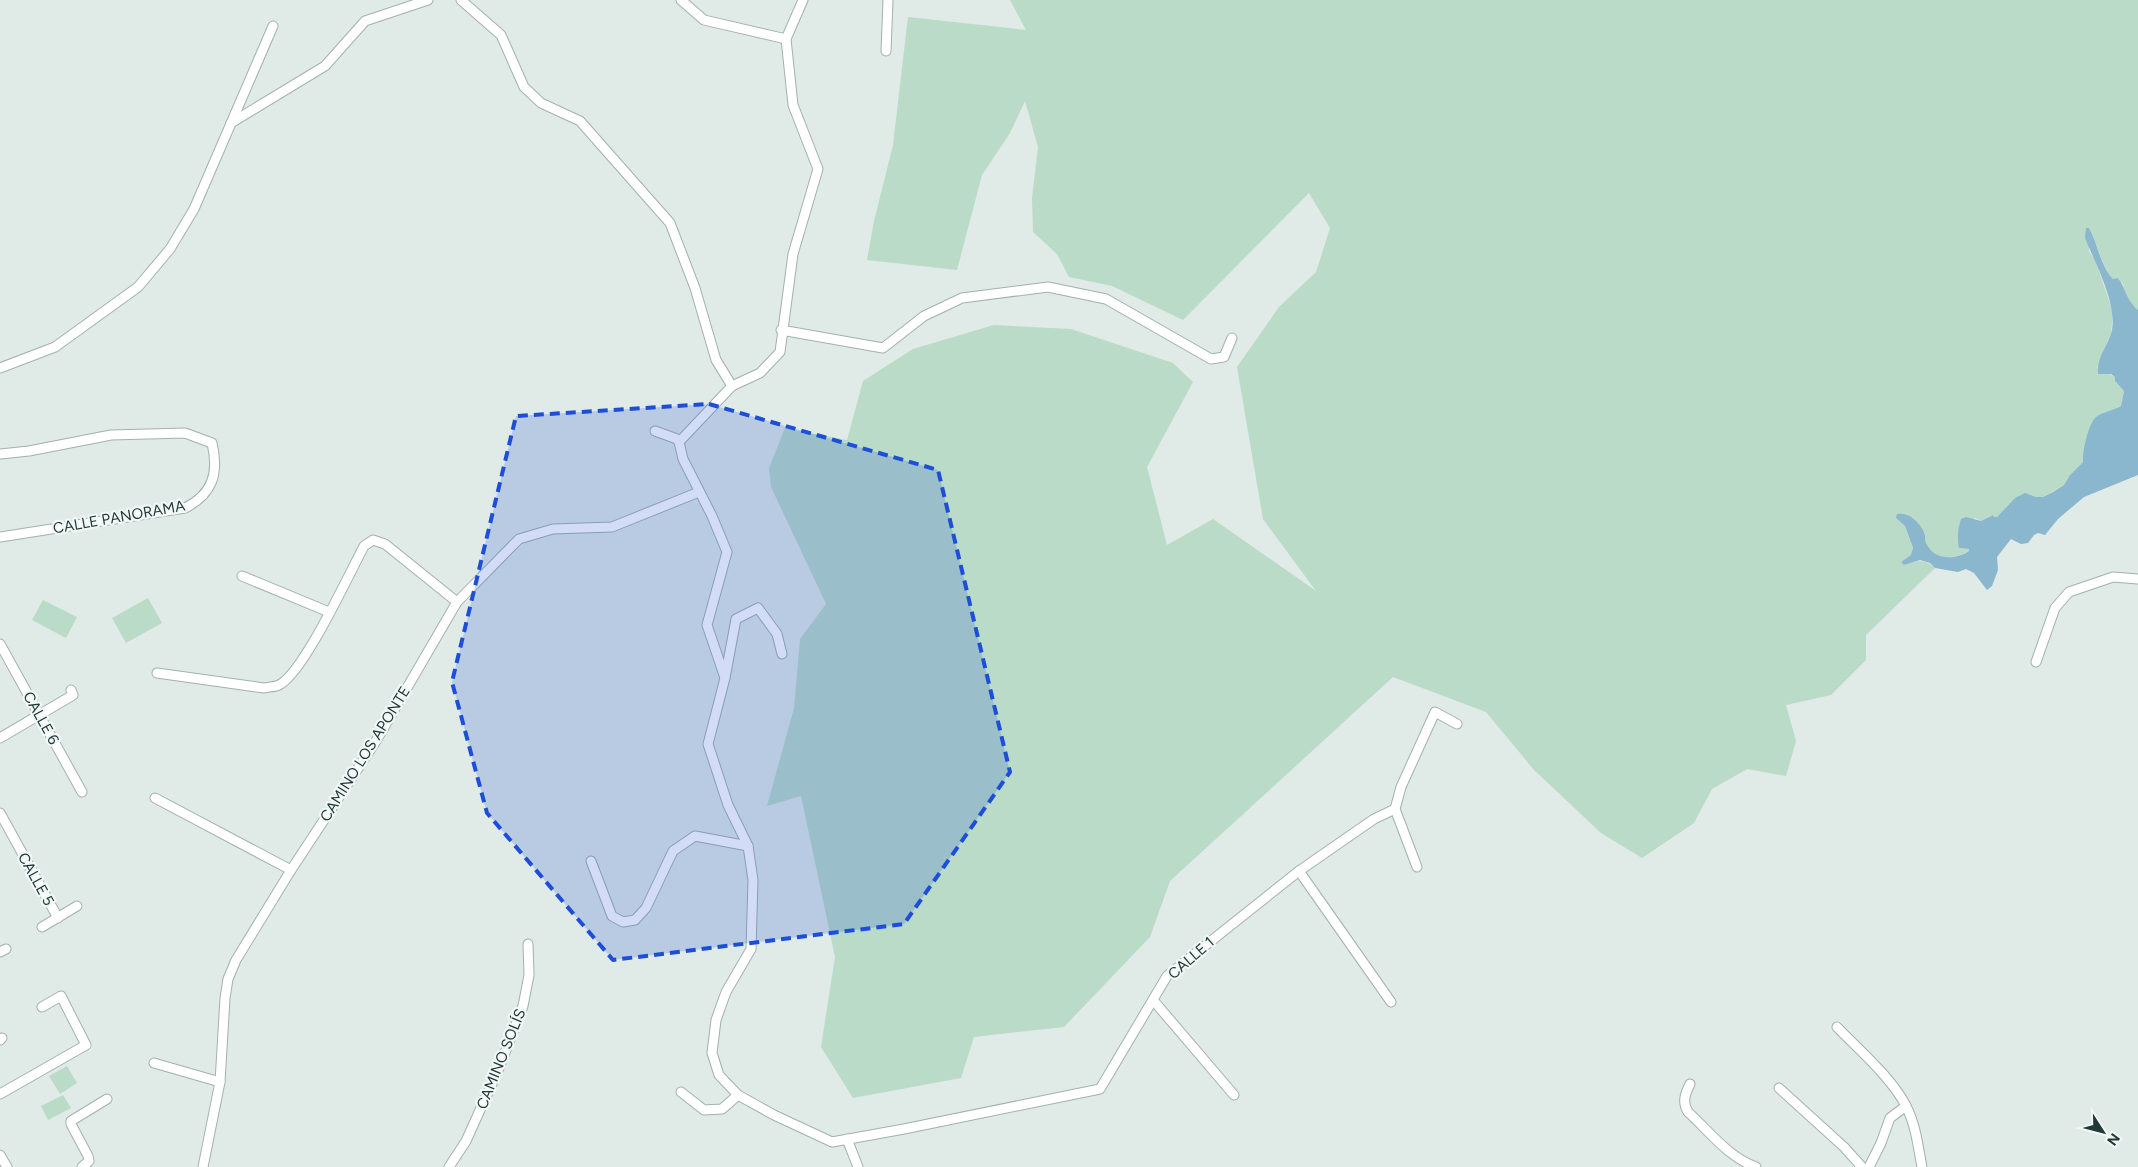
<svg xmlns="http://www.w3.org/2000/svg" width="2138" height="1167" viewBox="0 0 2138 1167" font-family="Figtree,sans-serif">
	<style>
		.green { fill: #b9dbc8 }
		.water { fill: #8ab7cd }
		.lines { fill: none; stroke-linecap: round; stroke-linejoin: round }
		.street-casing { stroke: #a3b1af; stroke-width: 11 }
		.street { stroke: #fff; stroke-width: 9 }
		.marked { fill: #1d4ed8; fill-opacity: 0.2; stroke: #1d4ed8; stroke-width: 4; stroke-dasharray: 10 6; stroke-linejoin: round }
		.labels { text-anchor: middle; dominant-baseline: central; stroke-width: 4.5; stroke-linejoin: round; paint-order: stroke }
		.street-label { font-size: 15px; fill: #213937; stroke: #f0f7f5 }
	</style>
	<rect width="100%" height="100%" fill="#e0eae7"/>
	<g class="green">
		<path d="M1010,0H2138V310L2128,301L2123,284L2118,278L2113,279C2101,265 2098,244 2089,228V251L2095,260L2113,312L2111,333L2097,368L2115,377V381L2124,391L2121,406C2114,410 2106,411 2099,415C2089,421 2082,452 2083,462L2070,475L2064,485L2043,497H2036L2030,495L2015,498L1997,517H1994L1993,515L1981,521L1975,518L1959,525L1960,548L1969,549V551C1955,559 1931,562 1925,542C1924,539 1925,536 1925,534C1923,528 1916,523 1913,518H1896L1905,526L1913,549L1911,555L1901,562L1904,565C1917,560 1925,559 1935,568L1866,635V660L1831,695L1786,705L1796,741L1786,776L1747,769L1712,789L1694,823L1642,858L1601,833L1534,770L1486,712L1393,677L1170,881L1150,937L1064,1027L974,1037L961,1078L853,1098L821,1047L835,957L801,796L767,806L794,708L800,639L826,604L771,487L769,468L785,428L847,440L863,381L913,349L994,325L1071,329L1173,363L1193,382L1147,467L1167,545L1213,519L1316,591L1263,519L1237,367L1279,307L1316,272L1330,228L1309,193L1183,320L1112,286L1069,277L1057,254L1033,232L1032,198L1038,147L1025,101L1010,133L982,175L957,270L867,260L874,221L893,145L908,17L1026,30Z"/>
		<polygon points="148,598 162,623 126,643 112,618"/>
		<polygon points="43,600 77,617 66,638 32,620"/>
		<polygon points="67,1066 77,1083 60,1094 49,1076"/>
		<polygon points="63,1095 71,1108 48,1120 41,1106"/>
	</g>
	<path class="water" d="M2086,228H2089C2098,244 2100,265 2113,279L2118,278C2127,290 2124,297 2138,310V475L2084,497L2058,519L2045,535L2038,533L2034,535L2028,543L2021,544L2011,539L1997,557L1998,570L1992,586L1987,590L1974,573L1966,569L1958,572L1935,568L1930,563L1920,560L1904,565L1901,562L1911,555L1913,548L1905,526L1896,518L1897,514C1909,512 1919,522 1924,532C1926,536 1924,539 1926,543C1934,561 1955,560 1969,551V549L1959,548C1957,539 1958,527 1961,519L1966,517L1981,521L1993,515L1994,517H1997L2015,498L2025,493L2036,497H2043L2053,492L2064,485L2070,475L2083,462C2082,453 2088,424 2096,417C2102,412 2114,410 2121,406L2124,391L2115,381V377L2111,374H2098C2096,357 2109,345 2112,330C2117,303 2095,263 2085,238Z"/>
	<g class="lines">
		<g class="street-casing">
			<g id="street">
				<polyline points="461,0 501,35 524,87 541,103 580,121 670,223 695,288 716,360 732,386"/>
				<polyline points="681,0 704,20 786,39"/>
				<polyline points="803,0 786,39 793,105 818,169 793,254 780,352 760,373 732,386 679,442 683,459 712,516 727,552 707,625 725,678 708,744 728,805 748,846 753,880 751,949 726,992 716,1020 712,1053 719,1075 738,1095 774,1115 832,1142 904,1129 1100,1089 1167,976 1299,871 1374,819 1395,809 1401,787 1435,712 1457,724"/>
				<polyline points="886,51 888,0"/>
				<polyline points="231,123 325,66 365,21 428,0"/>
				<polyline points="781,330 883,348 924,316 962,298 1048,287 1106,299 1211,359 1224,357 1232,338"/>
				<polyline points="0,368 55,347 138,287 170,249 194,209 273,26"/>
				<polyline points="655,431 677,439 679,442"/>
				<path d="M0,454L29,451L111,435L185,433L212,443C219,473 213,494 185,508L0,537"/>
				<polyline points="242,576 329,612"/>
				<polyline points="0,644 82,792"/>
				<polyline points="2036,662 2055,608 2069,592 2113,577 2138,579"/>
				<path d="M157,673L264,688C268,687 275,687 279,685C303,674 349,574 364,546L373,540L385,544L457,602"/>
				<polyline points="725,678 736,619 758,608 777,634 782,654"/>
				<polyline points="0,738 73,695 71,690"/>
				<polyline points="155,798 291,870"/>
				<polyline points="1395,809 1417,867"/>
				<polyline points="0,813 58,918"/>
				<polyline points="591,861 612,916 623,922 635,920 646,908 673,851 695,836 748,846"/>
				<polyline points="1299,871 1391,1002"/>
				<polyline points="42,927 77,906"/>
				<polyline points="0,952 6,949"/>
				<polyline points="1153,1000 1234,1095"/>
				<path d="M1837,1027C1859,1050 1892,1078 1906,1106C1916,1125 1918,1147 1922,1167"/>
				<polyline points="0,1040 2,1038"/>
				<polyline points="154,1063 220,1082"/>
				<path d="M1690,1084C1685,1094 1682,1102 1688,1112C1709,1131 1729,1158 1756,1167"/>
				<polyline points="1779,1088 1844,1147 1862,1167"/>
				<polyline points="681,1092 704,1110 722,1109 738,1095"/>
				<polyline points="0,1094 86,1045 61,996 42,1007"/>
				<polyline points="847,1139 858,1167"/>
				<polyline points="0,1155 7,1167"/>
				<polyline points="82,1167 89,1161 88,1156 71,1124 71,1121 107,1099"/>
				<polyline points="203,1167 220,1082 225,998 228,979 236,960 291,870 376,741 457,602 519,539 553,529 612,527 699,492"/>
				<polyline points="449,1167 466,1141 499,1068 523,1006 529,975 528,944"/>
				<polyline points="1869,1167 1881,1143 1890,1118 1906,1106"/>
			</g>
		</g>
		<use href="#street" class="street"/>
	</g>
	<path class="marked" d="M709,404L938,470L1010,772L904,924L613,960L487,813L452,682L516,416Z"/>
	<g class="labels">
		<g class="street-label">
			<text transform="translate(119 517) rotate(-10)">CALLE PANORAMA</text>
			<text transform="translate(41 718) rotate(61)">CALLE 6</text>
			<text transform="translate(365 754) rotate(-58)">CAMINO LOS APONTE</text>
			<text transform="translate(36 879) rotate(61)">CALLE 5</text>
			<text transform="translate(1191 958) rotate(-41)">CALLE 1</text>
			<text transform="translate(501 1059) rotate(-68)">CAMINO SOLÍS</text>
		</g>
	</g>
	<g transform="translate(2103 1132) rotate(126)" stroke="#f0f7f5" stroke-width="4" paint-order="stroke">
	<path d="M0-4L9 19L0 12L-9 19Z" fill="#213937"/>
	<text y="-8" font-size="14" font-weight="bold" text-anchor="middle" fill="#213937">N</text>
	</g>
</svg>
